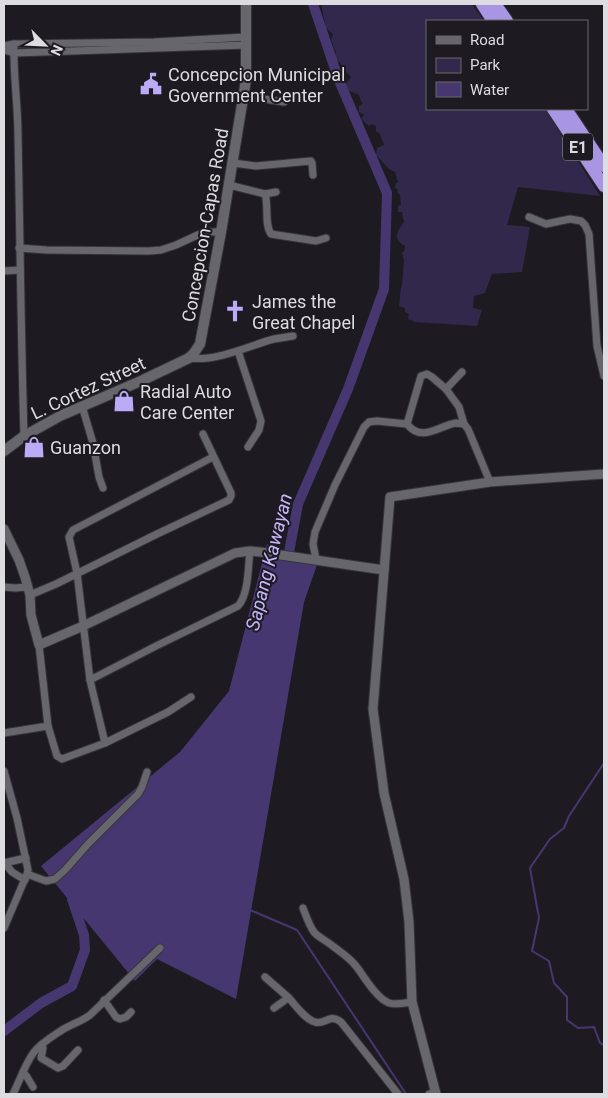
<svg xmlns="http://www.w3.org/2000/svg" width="608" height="1098" viewBox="0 0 608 1098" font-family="Roboto,sans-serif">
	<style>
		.green { fill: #31284b }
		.water { fill: #473770 }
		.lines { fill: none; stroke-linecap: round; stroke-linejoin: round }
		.stream { stroke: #473770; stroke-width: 2 }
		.river { stroke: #473770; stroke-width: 10 }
		.minor-casing { stroke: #36353a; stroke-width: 9 }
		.tertiary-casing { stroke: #36353a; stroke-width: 11 }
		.secondary-casing { stroke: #36353a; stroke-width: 12 }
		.motorway-casing { stroke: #36353a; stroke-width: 14 }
		.minor { stroke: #67666d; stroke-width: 7 }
		.tertiary { stroke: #67666d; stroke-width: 9 }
		.secondary { stroke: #67666d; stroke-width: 10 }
		.motorway { stroke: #a896e4; stroke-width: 12 }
		.labels { text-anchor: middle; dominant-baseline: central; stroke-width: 4; stroke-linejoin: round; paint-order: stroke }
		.shield { fill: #1d1b21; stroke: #a3a2a7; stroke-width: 1 }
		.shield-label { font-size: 16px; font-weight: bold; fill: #dddce0 }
		.poi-label { font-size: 18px; fill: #dddce0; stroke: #1d1b21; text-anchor: start }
		.street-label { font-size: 18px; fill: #dddce0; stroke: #1d1b21 }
		.water-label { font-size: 19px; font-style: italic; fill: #c5b5fc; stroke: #1d1b21 }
	</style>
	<rect width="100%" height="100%" fill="#1d1b21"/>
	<path class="green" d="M321,4H472L484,21H427V109H545L600,196L518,187L507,225L530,227L522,272L492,274L485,293L474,296L473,308L482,310L477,326L415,322L408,319L409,314L405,312V308L399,306C400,301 400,289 402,285L404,260L402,253L405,250V246C392,239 397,231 404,222L402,212H398V206L401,205L400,195L397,192L398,189L395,188L396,183L398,182L395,172L389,169L376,155L377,148L384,145L380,134L376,131V126L372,124L369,126L361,119L364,115L359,112V106L363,103L361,101L359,95L345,89L344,86L351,77L348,74L343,70L340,62L335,61L333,56L336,53L331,40L333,34L326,28Z"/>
	<polygon class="water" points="267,544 317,565 304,602 236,999 157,959 135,981 41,866 180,752 229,691"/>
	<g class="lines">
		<g class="stream">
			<polyline points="604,763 569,816 564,828 550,839 530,868 539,918 532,951 549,961 554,983 567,997 567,1020 578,1028 594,1027 600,1043 604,1045"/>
			<polyline points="250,910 297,930 406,1094"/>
		</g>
		<g class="river">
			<polyline points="287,563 298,504 348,389 384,289 387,193 338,78 313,4"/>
			<polyline points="4,1031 41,1003 72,986 85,950 84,935 72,899 73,894"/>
		</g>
		<g class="minor-casing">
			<g id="minor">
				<path d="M14,44C13,74 18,105 18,135C20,236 21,336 24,436"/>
				<polyline points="4,46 14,44 154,42 246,37"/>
				<polyline points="4,50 14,53 246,45"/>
				<polyline points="244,96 284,102"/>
				<polyline points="233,163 256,166 311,161 312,163 313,175"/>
				<path d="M229,185L265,194C269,206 264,224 271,234L316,241L326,238"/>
				<polyline points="265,194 276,192"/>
				<polyline points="529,217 546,224 570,219 581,221 585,225 589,234 597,346 604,376"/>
				<polyline points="19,248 47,250 149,251 161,250 176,245 204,232 221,232"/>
				<polyline points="4,271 20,270"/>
				<polyline points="238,351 261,421 259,430 248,447"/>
				<path d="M189,358C216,362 248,346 274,339C280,338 287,337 293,336"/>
				<path d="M462,372L446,389L432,377L427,374L421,376L407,424C422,443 438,426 456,423C456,423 463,424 464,424L468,429L490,482"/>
				<polyline points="446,389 459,407 464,424"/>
				<polyline points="82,406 93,443 99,477 103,488"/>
				<polyline points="316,559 313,544 315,532 335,485 364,427 369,422 377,421 407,424"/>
				<polyline points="4,587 15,588 27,587"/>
				<polyline points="30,595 56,584 157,534 229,500 231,496 231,493 203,434"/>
				<polyline points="39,645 48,726 57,756 62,759 105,743 168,712 191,697"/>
				<path d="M90,680L156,646L238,606C249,594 248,566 250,551"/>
				<polyline points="4,733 48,726"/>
				<polyline points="105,743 90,680 77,573 69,537 73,530 213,457"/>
				<polyline points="4,771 17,818 28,870 27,874 4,928"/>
				<polyline points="4,862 12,872 25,880"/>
				<polyline points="4,863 26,858"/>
				<polyline points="27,874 46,881 55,879 65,870 88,844 138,794 142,787 147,772"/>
				<path d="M303,908C306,916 309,925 314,932C318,937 325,940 330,944C339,951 349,957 356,966C364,976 376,998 389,1003C396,1005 405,1003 412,1002"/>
				<path d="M265,977C273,984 281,991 289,998C296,1006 305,1019 315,1022C326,1025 329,1013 341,1022L398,1094"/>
				<polyline points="104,1000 116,1017 120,1019 126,1017 131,1012"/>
				<polyline points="274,1008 288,998"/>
				<polyline points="41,1045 43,1048 41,1058 58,1068 63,1066 78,1050"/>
				<polyline points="23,1072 27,1077 33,1087"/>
				<path d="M13,1094C20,1080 25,1064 34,1052C41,1043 53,1036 62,1030C71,1024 81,1022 90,1015L160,948"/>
				<polyline points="429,1094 436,1092"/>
			</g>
		</g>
		<g class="tertiary-casing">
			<g id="tertiary">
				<polyline points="4,529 19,560 25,577 30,595 31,615 39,645 83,626 235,553 250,551 260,552 384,570"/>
				<polyline points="436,1094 412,1002 409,922 404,879 384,793 373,709 390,497 490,482 604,474"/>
			</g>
		</g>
		<g class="secondary-casing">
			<polyline id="secondary" points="4,451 24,436 60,416 143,380 189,358 194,353 200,344 221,232 246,80 246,4"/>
		</g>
		<g class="motorway-casing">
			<g id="motorway">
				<polyline points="482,4 493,21"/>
				<polyline points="495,4 507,21"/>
				<polyline points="553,109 604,186"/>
				<polyline points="566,109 604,166"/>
			</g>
		</g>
		<use href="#minor" class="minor"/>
		<use href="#tertiary" class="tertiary"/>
		<use href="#secondary" class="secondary"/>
		<use href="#motorway" class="motorway"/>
	</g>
	<defs>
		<g id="civic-bare" transform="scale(1.725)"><path d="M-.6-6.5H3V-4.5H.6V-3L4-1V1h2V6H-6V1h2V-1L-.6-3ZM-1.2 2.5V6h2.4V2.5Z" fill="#bbaaf6" stroke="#1d1b21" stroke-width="2.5" paint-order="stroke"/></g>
		<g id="church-bare" transform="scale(1.725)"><path d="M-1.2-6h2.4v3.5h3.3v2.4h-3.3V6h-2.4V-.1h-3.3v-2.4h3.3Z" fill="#bbaaf6" stroke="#1d1b21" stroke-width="2.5" paint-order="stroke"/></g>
		<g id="shop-bare" transform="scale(1.725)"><path d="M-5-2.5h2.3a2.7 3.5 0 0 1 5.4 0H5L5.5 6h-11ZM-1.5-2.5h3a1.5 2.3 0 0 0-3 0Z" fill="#bbaaf6" stroke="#1d1b21" stroke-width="2.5" paint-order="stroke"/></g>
	</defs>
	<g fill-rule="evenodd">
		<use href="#civic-bare" x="151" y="84"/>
		<use href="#church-bare" x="235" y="311"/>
		<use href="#shop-bare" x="124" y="401"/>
		<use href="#shop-bare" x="34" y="447"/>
	</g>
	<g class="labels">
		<rect class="shield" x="563" y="133.5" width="30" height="27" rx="4"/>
		<g class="shield-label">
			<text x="578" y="147">E1</text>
		</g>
		<g class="poi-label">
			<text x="168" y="74">Concepcion Municipal<tspan x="168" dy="21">Government Center</tspan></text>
			<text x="252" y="301">James the<tspan x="252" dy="21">Great Chapel</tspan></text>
			<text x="140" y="391">Radial Auto<tspan x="140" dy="21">Care Center</tspan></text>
			<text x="50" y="447">Guanzon</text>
		</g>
		<g class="street-label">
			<text transform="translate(205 225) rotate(-80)">Concepcion-Capas Road</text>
			<text transform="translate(88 388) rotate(-25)">L. Cortez Street</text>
		</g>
		<g class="water-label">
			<text transform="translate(269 562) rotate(-76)">Sapang Kawayan</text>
		</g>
	</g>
	<rect width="608" height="1098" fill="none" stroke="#dddce0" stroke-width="10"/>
	<rect x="426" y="20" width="162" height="90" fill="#1d1b21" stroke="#6a686d"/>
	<rect x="436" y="36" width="25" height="8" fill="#67666d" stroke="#6a686d"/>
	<text x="470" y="45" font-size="15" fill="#dddce0">Road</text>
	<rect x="436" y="58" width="25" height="15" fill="#31284b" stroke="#6a686d"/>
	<text x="470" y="70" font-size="15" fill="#dddce0">Park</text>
	<rect x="436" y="82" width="25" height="15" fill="#473770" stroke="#6a686d"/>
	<text x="470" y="95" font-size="15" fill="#dddce0">Water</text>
	<g transform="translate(45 45) rotate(114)" stroke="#1d1b21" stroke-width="4" paint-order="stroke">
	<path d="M0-4L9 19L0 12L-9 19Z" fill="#dddce0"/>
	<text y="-8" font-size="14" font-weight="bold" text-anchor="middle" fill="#dddce0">N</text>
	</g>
</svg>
